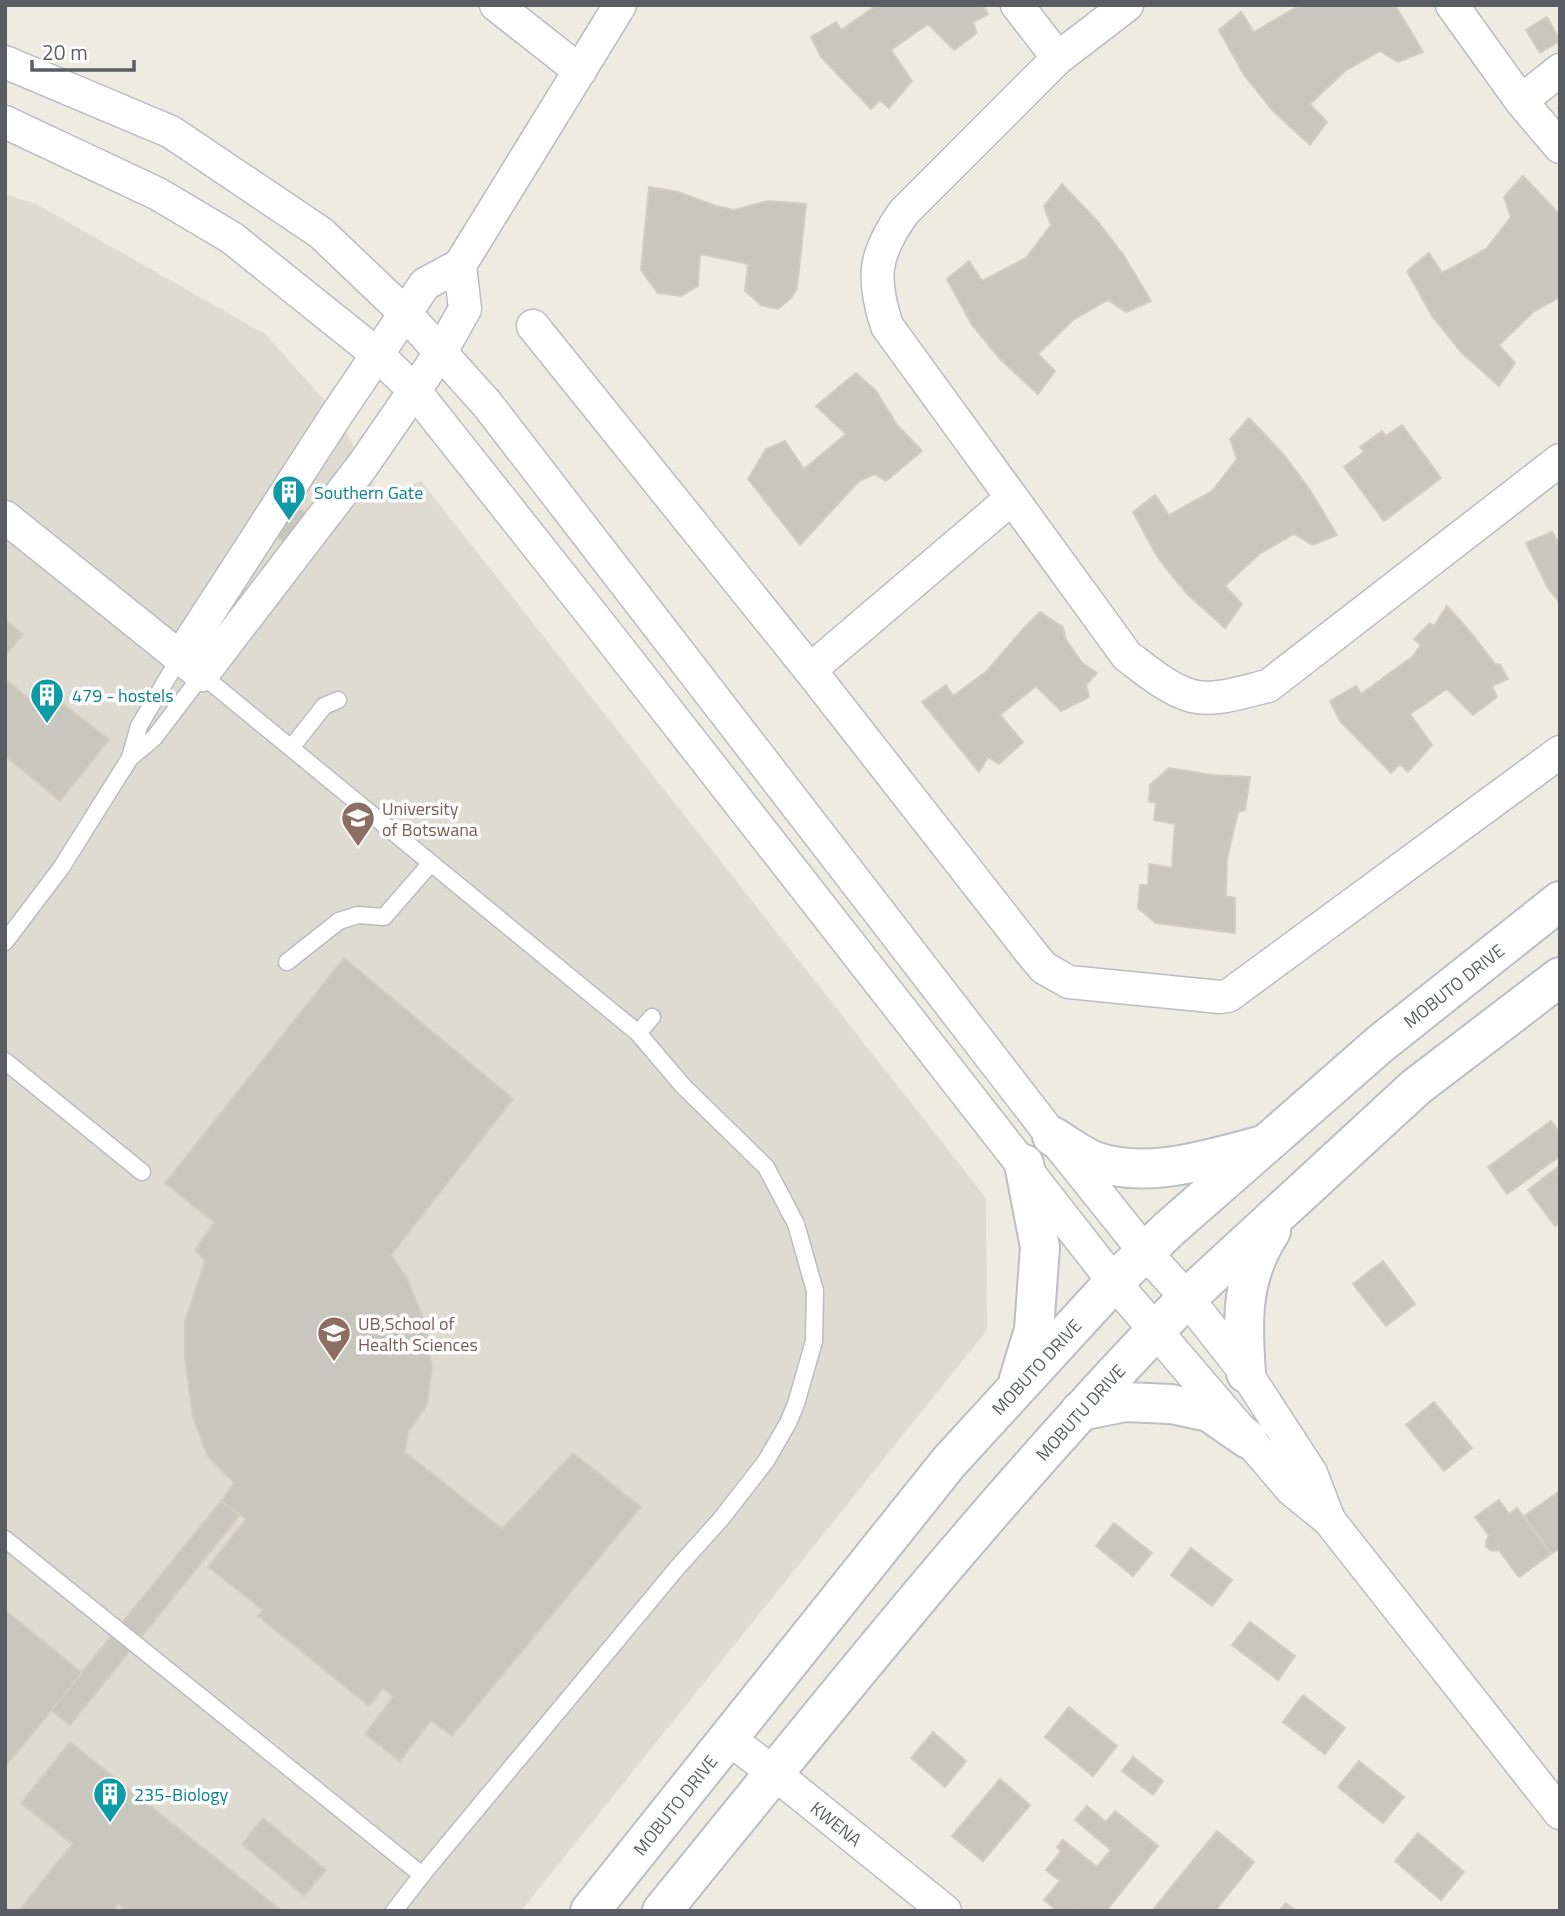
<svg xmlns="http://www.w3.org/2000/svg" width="1565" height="1916" viewBox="0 0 1565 1916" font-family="'Titillium Web',sans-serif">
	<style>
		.education { fill: #dedbd0 }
		.building { fill: #c9c6be; stroke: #d4cdbf; stroke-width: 2 }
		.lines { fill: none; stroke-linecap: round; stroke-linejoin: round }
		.service-casing { stroke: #b9bcc2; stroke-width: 19 }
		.minor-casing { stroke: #b9bcc2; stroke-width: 35 }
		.secondary-casing { stroke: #babec5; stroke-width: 42 }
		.service { stroke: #fff; stroke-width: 16 }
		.minor { stroke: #fff; stroke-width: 32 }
		.secondary { stroke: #fff; stroke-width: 38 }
		.labels { text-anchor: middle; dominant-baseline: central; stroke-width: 7; stroke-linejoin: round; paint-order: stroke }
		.culture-label { font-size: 18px; fill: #0d838f; stroke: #fff; text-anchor: start }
		.education-label { font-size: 18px; fill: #785e54; stroke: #fff; text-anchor: start }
		.street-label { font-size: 18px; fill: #5a5e64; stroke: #fff }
	</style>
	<rect width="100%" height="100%" fill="#eeece1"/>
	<polygon class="education" points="5,194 36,204 265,334 337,414 380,497 421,481 986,1198 987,1330 521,1911 5,1911"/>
	<g class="building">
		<polygon points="877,5 983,5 988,14 973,22 977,33 954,50 928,24 891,50 912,81 889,108 880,100 871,109 821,57 811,37 836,22 841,30"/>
		<polygon points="1300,5 1395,5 1423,52 1398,62 1380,51 1345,71 1310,104 1327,122 1310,145 1273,111 1244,75 1219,30 1241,12 1254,32"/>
		<polygon points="1547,17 1560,41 1540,53 1526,30"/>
		<polygon points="1523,176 1560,215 1560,297 1533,312 1499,345 1515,363 1499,386 1461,352 1432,316 1407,271 1429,253 1442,273 1486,249 1511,217 1504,197"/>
		<polygon points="1062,184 1098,222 1124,256 1151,301 1126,312 1108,300 1073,320 1038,354 1055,371 1038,394 1001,360 972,325 947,279 969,261 982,281 1026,258 1051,225 1044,206"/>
		<polygon points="649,187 678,192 716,206 734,210 768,201 806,204 797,288 791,298 778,309 761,305 745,291 748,264 700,254 698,286 681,296 658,293 641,270"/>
		<polygon points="856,373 876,391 897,425 922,451 886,481 875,474 859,481 800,545 748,479 766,449 785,441 804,469 846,434 816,406"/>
		<polygon points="1249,418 1284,455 1310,490 1337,535 1313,545 1294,534 1259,554 1225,586 1242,604 1225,628 1187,594 1158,558 1133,512 1155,495 1169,515 1212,491 1237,459 1230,439"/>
		<polygon points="1402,425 1441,478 1384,521 1344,467 1364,452 1360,447 1382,431 1386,436"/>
		<polygon points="294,504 305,513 307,521 293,540 282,541 272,533"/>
		<polygon points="1552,532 1560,545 1560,603 1548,588 1526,543"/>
		<polygon points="1447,606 1472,634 1495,664 1500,665 1508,679 1492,686 1497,697 1473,715 1447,689 1410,714 1432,745 1408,772 1400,764 1391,773 1340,721 1330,701 1356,686 1361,694 1412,657 1421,645 1414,639 1430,623 1434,626"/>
		<polygon points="1040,612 1063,627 1065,638 1082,663 1097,673 1086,685 1089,697 1061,711 1036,686 1000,715 1023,742 999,764 988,757 979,772 922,702 946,685 953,696 987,671 1023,629"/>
		<polygon points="5,620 23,634 5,656"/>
		<polygon points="5,679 42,709 53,696 109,740 60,801 7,757 5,760"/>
		<polygon points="1169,768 1211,775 1250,777 1245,810 1238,812 1227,859 1226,896 1235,898 1235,933 1156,923 1138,908 1140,885 1148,885 1149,864 1172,868 1175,824 1154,820 1156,803 1149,801 1150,785"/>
		<polygon points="344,958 513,1099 391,1255 407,1278 425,1322 432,1368 427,1405 408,1432 405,1452 502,1529 573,1453 641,1507 452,1736 431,1721 400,1761 365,1734 393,1697 383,1688 369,1706 258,1616 263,1610 208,1567 246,1519 221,1501 234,1483 208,1457 193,1418 185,1359 185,1322 205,1261 195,1250 214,1222 165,1183"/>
		<polygon points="1551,1121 1560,1133 1560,1156 1507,1194 1488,1167"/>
		<polygon points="1558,1167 1560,1222 1555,1226 1528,1190"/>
		<polygon points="1383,1261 1415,1304 1386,1326 1353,1284"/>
		<polygon points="1434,1402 1472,1448 1444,1471 1406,1425"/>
		<polygon points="1560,1491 1560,1548 1551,1554 1524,1516"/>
		<polygon points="1499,1500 1509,1514 1517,1508 1551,1554 1519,1577 1499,1550 1492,1551 1486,1547 1486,1541 1489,1536 1475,1517"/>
		<polygon points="221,1501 240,1515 70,1725 51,1710"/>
		<polygon points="1114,1523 1152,1553 1133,1576 1096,1546"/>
		<polygon points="1191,1548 1232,1580 1212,1606 1171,1575"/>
		<polygon points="5,1610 82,1673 5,1767"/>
		<polygon points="1250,1622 1295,1656 1278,1680 1232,1645"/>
		<polygon points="1303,1695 1345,1728 1325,1754 1283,1722"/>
		<polygon points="1069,1707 1117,1746 1093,1776 1045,1737"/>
		<polygon points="933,1732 966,1761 945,1787 911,1758"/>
		<polygon points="70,1742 282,1911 127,1911 118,1904 113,1911 19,1911 72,1844 21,1803"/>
		<polygon points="1133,1757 1163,1781 1153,1795 1122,1771"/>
		<polygon points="1359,1761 1404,1797 1383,1823 1338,1787"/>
		<polygon points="1000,1779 1030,1805 983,1861 952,1836"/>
		<polygon points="1087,1806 1106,1822 1115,1811 1158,1846 1106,1911 1077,1911 1074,1908 1072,1911 1057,1911 1044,1900 1060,1881 1046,1870 1061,1851 1057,1847 1063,1840 1097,1867 1111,1850 1075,1820"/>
		<polygon points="263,1818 326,1870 304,1896 242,1844"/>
		<polygon points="1217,1831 1254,1862 1215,1911 1152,1911"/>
		<polygon points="1418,1833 1464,1872 1441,1900 1395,1861"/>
		<polygon points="1286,1903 1296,1911 1279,1911"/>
	</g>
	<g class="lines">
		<g class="service-casing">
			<g id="service">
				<polyline points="291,748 324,706 338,700"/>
				<polyline points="130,758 154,738 202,675 638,1033 683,1086 766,1167 796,1224 815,1291 814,1341 796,1404 788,1423 766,1461 721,1519 677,1568 422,1875"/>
				<polyline points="5,942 61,868 130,758 139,726 180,657"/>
				<polyline points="287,962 339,921 358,915 384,917 431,863"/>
				<polyline points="638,1033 652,1017"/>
				<polyline points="5,1061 142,1172"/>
				<polyline points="5,1539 422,1875 394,1911"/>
			</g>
		</g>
		<g class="minor-casing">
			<g id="minor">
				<polyline points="496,5 580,71"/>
				<polyline points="1017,5 1058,58"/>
				<path d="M1127,5L1058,58L904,212C874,254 871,277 887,326L1127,656C1146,670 1169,690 1192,696C1216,702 1245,691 1268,686L1560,460"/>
				<polyline points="1452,5 1521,101 1560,147"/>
				<polyline points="5,62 171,132 321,233 406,314 487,404 1052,1136 1145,1252 1187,1298 1246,1373 1311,1473 1329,1520"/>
				<polyline points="1521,101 1560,70"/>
				<polyline points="5,122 158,194 232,238 378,355 414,390 601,626 1114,1282 1292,1490 1329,1520 1560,1813"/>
				<polyline points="533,326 810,670 1033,955 1044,968 1069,982 1220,997 1228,996 1560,752"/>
				<polyline points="5,517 202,675 363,465 441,352 465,309 460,265"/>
				<polyline points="180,657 337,414 425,284 460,265 620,5"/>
				<polyline points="810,670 1012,498"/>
				<path id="s1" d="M728,1738L774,1773L945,1911"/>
			</g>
		</g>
		<g class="secondary-casing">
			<g id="secondary">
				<path d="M1052,1136C1065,1144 1080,1155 1094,1161C1149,1180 1207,1159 1260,1146"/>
				<path d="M1246,1373C1242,1319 1241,1277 1271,1231"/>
				<polyline points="1019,1379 1034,1330 1040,1247 1024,1164"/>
				<polyline points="1080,1411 1125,1402 1171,1404 1209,1412 1248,1439"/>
				<path id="s2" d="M590,1911L949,1462L1114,1282L1169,1229L1380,1044L1560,901"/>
				<path id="s3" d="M662,1911C832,1702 999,1491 1187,1298L1416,1087L1560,977"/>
			</g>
		</g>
		<use href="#service" class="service"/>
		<use href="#minor" class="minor"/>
		<use href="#secondary" class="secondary"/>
	</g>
	<defs>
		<g id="building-pin" transform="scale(1.75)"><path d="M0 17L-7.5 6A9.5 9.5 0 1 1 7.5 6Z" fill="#0f9aa8" stroke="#fff"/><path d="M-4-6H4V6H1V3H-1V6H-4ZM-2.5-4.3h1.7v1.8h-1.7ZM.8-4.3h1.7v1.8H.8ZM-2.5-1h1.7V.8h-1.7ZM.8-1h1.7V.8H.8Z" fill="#fff"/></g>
		<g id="university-pin" transform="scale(1.75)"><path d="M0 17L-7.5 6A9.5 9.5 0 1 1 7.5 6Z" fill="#8d6e63" stroke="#fff"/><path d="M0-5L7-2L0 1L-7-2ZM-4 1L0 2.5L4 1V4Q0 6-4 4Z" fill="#fff"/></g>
		<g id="school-pin" transform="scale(1.75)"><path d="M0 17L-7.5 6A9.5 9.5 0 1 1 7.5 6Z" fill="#8d6e63" stroke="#fff"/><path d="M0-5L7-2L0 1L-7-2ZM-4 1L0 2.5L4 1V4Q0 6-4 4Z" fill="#fff"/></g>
	</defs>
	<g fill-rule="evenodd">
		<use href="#building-pin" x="289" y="492"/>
		<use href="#building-pin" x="47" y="695"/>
		<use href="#university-pin" x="358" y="818"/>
		<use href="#school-pin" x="334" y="1333"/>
		<use href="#building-pin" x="110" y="1794"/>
	</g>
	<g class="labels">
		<g class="culture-label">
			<text x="314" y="492">Southern Gate</text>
			<text x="72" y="695">479 - hostels</text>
			<text x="134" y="1794">235-Biology</text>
		</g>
		<g class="education-label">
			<text x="382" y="808">University<tspan x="382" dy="21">of Botswana</tspan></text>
			<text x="358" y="1323">UB,School of<tspan x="358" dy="21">Health Sciences</tspan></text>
		</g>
		<g class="street-label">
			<text stroke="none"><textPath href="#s2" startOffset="1270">MOBUTO DRIVE</textPath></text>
			<text stroke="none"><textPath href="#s2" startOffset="704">MOBUTO DRIVE</textPath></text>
			<text stroke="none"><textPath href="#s3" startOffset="651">MOBUTU DRIVE</textPath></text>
			<text stroke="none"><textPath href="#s2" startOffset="136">MOBUTO DRIVE</textPath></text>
			<text stroke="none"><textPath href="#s1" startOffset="138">KWENA</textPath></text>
		</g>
	</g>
	<rect width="1565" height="1916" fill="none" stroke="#5a5e64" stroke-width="14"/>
	<path d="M32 60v10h102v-10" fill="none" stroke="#5a5e64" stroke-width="3.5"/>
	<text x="42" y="60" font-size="21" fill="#5a5e64" stroke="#ffffff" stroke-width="5" paint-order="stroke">20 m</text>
</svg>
